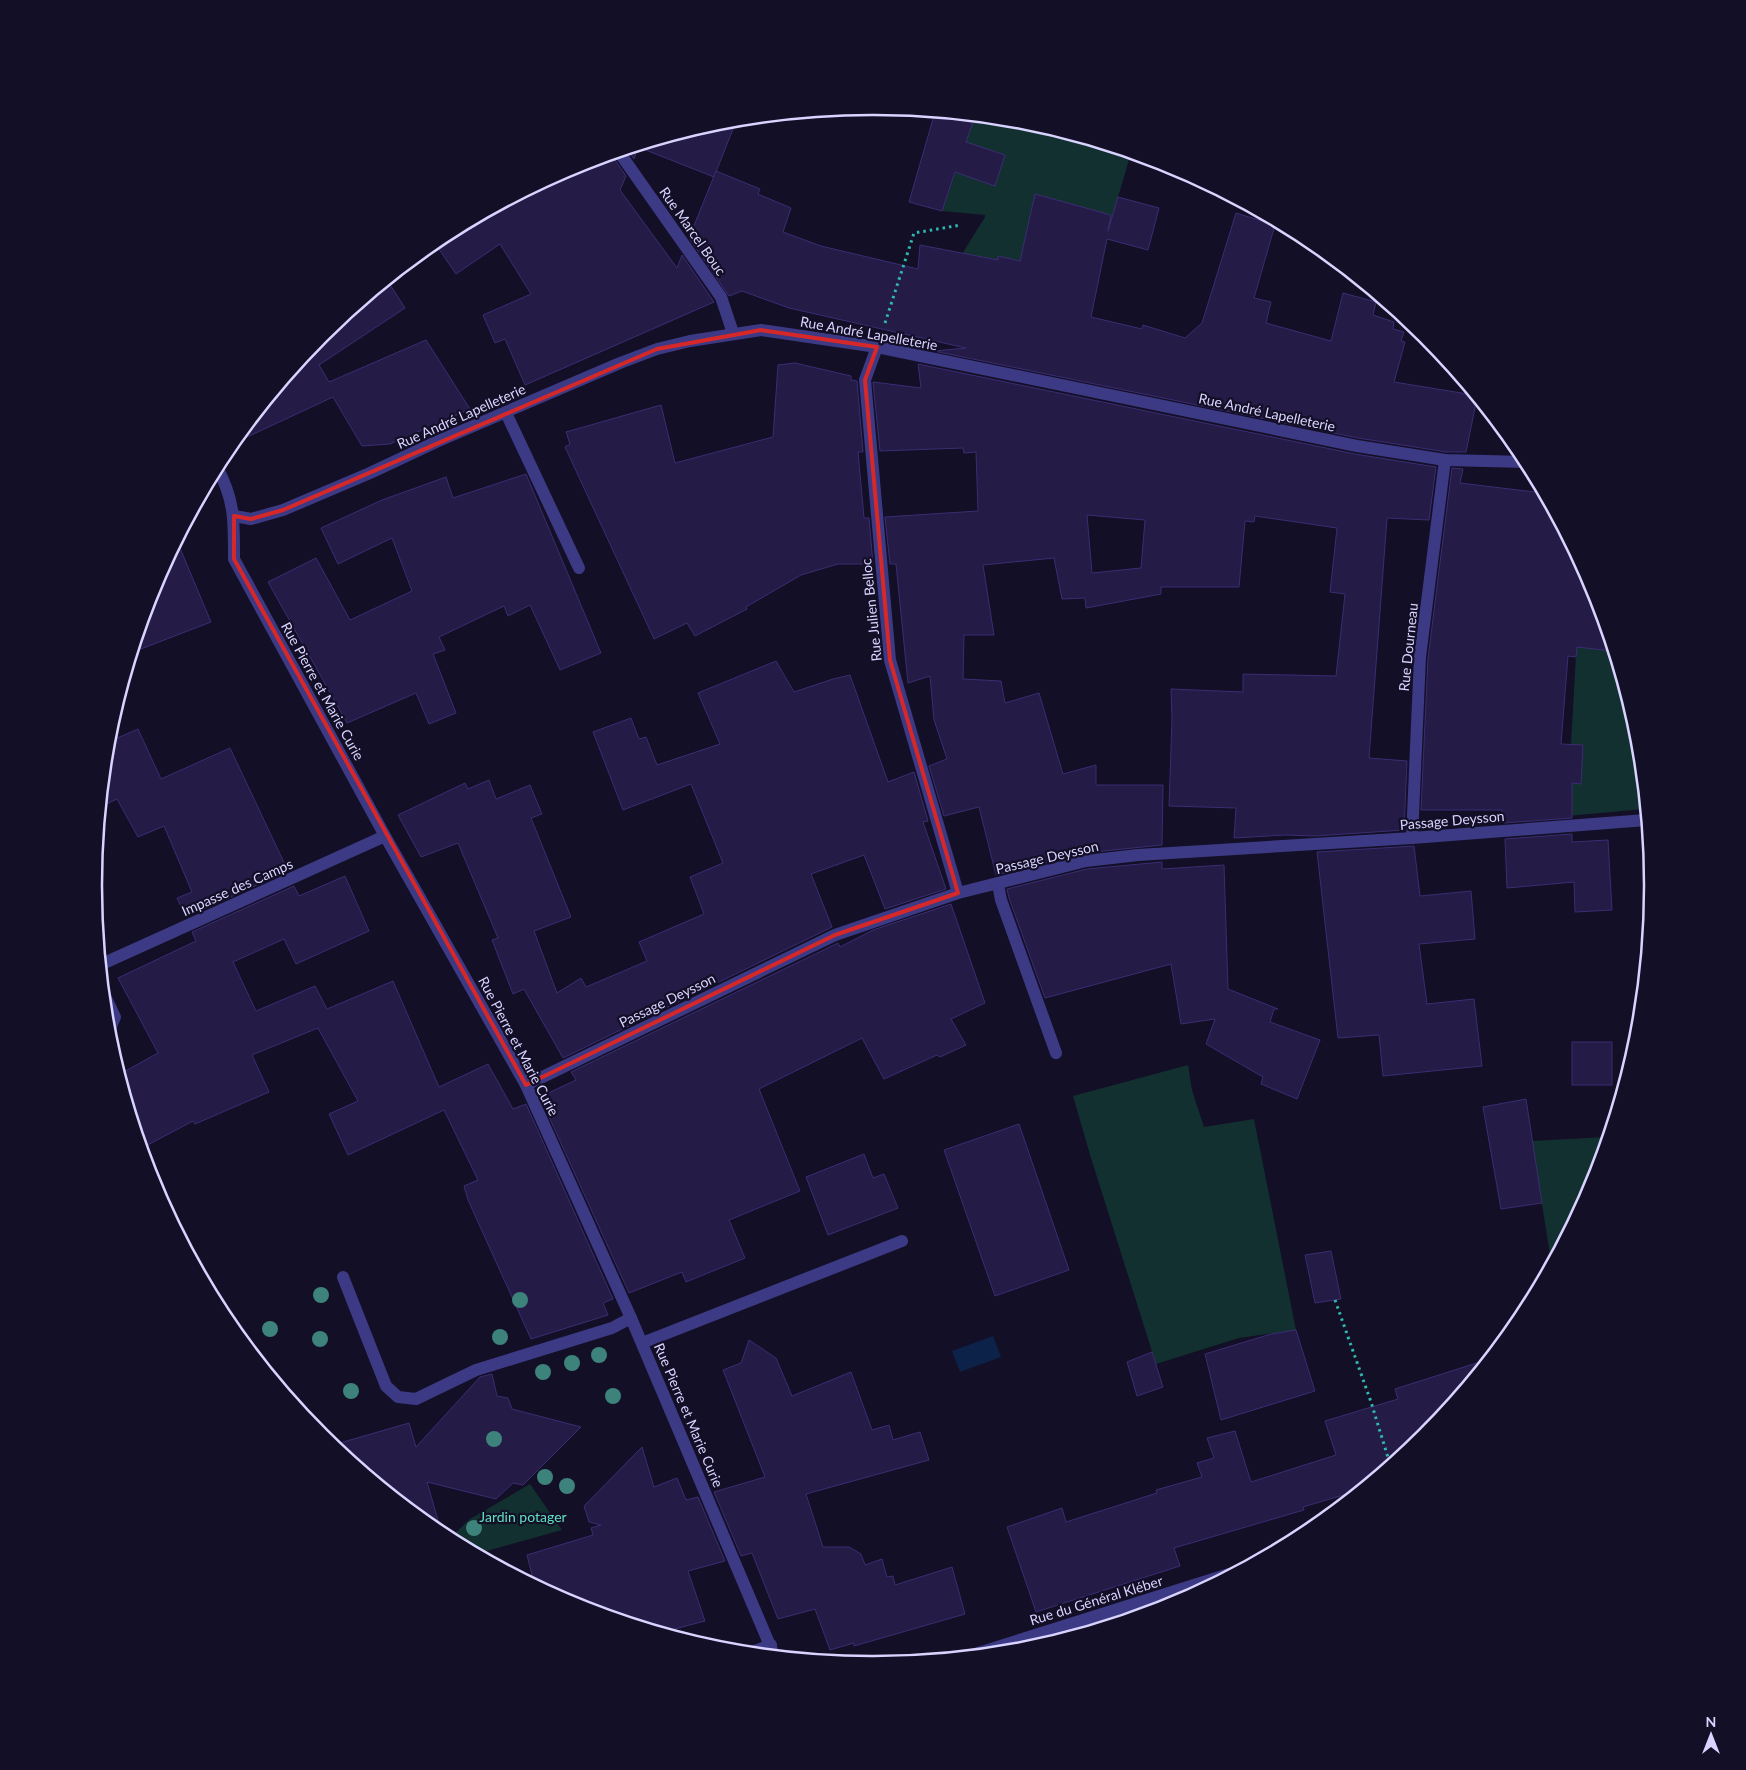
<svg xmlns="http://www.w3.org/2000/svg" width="1746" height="1770" viewBox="0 0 1746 1770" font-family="Lato,sans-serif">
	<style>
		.green { fill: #12302f; fill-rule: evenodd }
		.water { fill: #0c2248 }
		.building { fill: #241b47; stroke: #3b2d73; fill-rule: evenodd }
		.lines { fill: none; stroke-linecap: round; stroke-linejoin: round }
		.path { stroke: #2fb8b0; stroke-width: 3; stroke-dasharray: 2.5 4; stroke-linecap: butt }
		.minor { stroke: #3d3a85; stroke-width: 12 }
		.tree { fill: #3d827b }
		.marked { fill: none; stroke: #d62828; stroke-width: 4; stroke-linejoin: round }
		.labels { text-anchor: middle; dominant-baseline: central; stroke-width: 4.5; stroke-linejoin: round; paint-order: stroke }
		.street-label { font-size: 14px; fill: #d9d4ff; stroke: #130f26 }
		.park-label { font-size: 14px; fill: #5fe0c0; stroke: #130f26 }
		.rim { fill: none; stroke: #d9d4ff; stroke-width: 2.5 }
	</style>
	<rect width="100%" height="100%" fill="#130f26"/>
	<g class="green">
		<path d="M975,116L1025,121L1131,153L1106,238L1092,310L998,256V261L962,254L985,217V215L942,211ZM977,146L1005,155L995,185Z"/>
		<polygon points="1581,565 1593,587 1637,733 1645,809 1567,816"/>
		<polygon points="1188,1065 1192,1090 1204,1127 1254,1119 1296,1330 1239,1338 1156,1364 1091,1158 1073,1096"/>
		<polygon points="1607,1137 1593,1183 1551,1261 1532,1141"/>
		<polygon points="530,1484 562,1530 479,1553 450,1538 470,1519"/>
	</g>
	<polygon class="water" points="993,1336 1001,1357 960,1372 952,1351"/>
	<g class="building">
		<polygon points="935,112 975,116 966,142 1005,155 995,186 955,172 942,211 909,202"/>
		<polygon points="716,122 733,129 714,177 638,147 634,159 627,149"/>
		<polygon points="611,154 626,176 620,190 677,268 682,255 714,302 525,385 505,339 495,343 483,315 531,294 500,244 456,274 434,242 440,237 575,165"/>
		<polygon points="716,171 760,189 758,194 791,208 783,232 821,246 918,269 920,245 998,260 998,256 1020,261 1035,194 1111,215 1108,231 1118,197 1159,208 1148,250 1107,239 1091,317 1142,329 1143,325 1185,338 1202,323 1236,213 1275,225 1254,298 1271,302 1266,323 1331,341 1343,293 1376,302 1373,315 1394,322 1393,329 1404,332 1401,341 1405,342 1394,382 1474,395 1477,398 1466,452 1446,452 1358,438 934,351 966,348 789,308 742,291 729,296 689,238"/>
		<polygon points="387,280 405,308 319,365 329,382 426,340 470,409 390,444 362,446 333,397 232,444 322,334"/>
		<polygon points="795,363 851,376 851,380 857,381 863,452 858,452 864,518 869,518 873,564 838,564 801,575 746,607 747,609 695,636 687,623 654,639 565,447 570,444 566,432 661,405 675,463 773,437 778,365"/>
		<path d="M918,364L1355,454L1436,467L1429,520L1387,518L1369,758L1407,761L1404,830L1315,836L1285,835L1234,838L1236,808L1169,806L1172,719L1171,689L1243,692V674L1336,676L1345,594L1330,592L1337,528L1255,516L1254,522L1245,521L1239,587H1161V594L1086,608L1085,598L1062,599L1054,558L983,565L994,635H964L963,679L1001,681L1005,703L1039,693L1063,774L1096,765V785H1163L1162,845L1084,853L996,875L979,807L944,816L929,766L947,759L934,720L930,676L908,683L896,564H890L885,517L978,511L976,452L964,453L963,448L880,451L873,382L921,388ZM1087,515L1145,520L1141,568L1092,573Z"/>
		<polygon points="1452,468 1463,469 1460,483 1543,493 1593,587 1612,651 1577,647 1576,657 1568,656 1561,744 1583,745 1581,784 1572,783 1572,818 1504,823 1504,821 1502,821 1502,810 1421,810 1428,658"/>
		<polygon points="526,474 601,653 560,670 530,605 508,616 504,606 439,637 445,650 433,654 456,713 429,724 416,693 347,723 268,582 316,558 350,620 412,591 392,538 338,564 321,528 382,500 446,477 453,498"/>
		<polygon points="177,541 211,622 133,652 153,587"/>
		<polygon points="776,661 794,692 833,679 850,675 888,782 914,772 928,821 923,822 946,889 885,909 864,855 811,874 832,927 563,1058 524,989 513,994 492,940 498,938 458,843 421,857 398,815 465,783 468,789 489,780 496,799 530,785 542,814 531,818 571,917 534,931 557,993 581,978 586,987 647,961 639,942 704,914 690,877 723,863 691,784 623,810 593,732 631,718 639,739 646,737 657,765 720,744 698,693"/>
		<polygon points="138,729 161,779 230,748 288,871 186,917 177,898 192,892 164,826 138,837 117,799 102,806 108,742"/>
		<polygon points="1572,834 1572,842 1608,840 1612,910 1575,912 1574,882 1507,888 1505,839"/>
		<polygon points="1414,846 1420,896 1471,891 1475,939 1419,944 1427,1004 1474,999 1482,1066 1383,1076 1379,1035 1338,1038 1317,852"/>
		<polygon points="1162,862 1162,869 1224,865 1228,989 1278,1009 1274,1009 1270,1022 1320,1040 1297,1099 1261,1084 1263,1077 1206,1044 1215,1019 1181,1024 1171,964 1045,998 1009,898 1007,889 1087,869"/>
		<polygon points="345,876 369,931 296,964 284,939 233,962 256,1011 315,986 327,1009 393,981 439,1087 488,1064 513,1109 526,1104 613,1299 603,1303 608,1315 531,1339 468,1200 464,1186 478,1180 444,1110 348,1155 329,1114 358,1101 318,1028 252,1055 269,1092 195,1124 193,1121 142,1148 120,1074 158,1053 118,978 196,941 192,932 294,886 299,896"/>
		<polygon points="951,904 985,1003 951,1019 966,1045 940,1057 937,1055 884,1079 862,1038 759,1089 800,1191 729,1220 745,1258 686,1282 682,1272 629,1293 540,1097 576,1080 571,1072 838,943 840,947 873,930"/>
		<rect x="1572" y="1042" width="40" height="43"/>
		<polygon points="1526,1099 1542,1203 1501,1209 1483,1107"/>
		<polygon points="1019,1124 1069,1270 995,1296 944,1150"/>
		<polygon points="864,1154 873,1178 884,1174 898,1208 828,1235 806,1177"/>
		<polygon points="1331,1251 1341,1299 1315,1303 1305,1255"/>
		<polygon points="1296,1330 1315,1391 1221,1420 1205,1354 1271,1334"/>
		<polygon points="749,1340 776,1358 792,1396 851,1372 872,1430 889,1425 893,1440 920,1432 929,1460 806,1494 823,1547 849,1547 861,1554 865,1565 882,1559 887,1577 893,1576 895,1585 952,1567 965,1614 854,1646 854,1643 830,1650 815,1609 778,1619 752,1553 741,1556 714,1492 765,1477 723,1370 741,1363"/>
		<polygon points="1152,1352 1163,1387 1137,1396 1127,1362"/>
		<polygon points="1486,1360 1424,1436 1357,1491 1303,1507 1304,1510 1174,1548 1180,1566 1036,1612 1007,1527 1062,1508 1066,1522 1157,1493 1156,1490 1202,1477 1197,1463 1214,1458 1207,1438 1235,1431 1251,1482 1336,1455 1325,1421 1398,1399 1395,1389"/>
		<polygon points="492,1374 497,1396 508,1398 512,1409 581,1427 523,1485 513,1483 496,1499 427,1482 442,1534 333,1445 409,1423 416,1447 480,1377"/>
		<polygon points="642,1447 654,1487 677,1478 686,1500 698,1497 725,1561 688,1571 705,1621 663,1632 575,1605 534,1583 527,1555 593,1535 591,1528 601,1525 589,1522 584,1506"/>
	</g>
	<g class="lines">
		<g class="path">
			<polyline points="885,323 914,233 961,225"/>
			<polyline points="1335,1300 1371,1402 1390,1464"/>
		</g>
		<g class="minor">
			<polyline points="619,152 721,297 733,333"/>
			<polyline points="877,347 865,380 890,660 958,893"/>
			<polyline points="506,413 579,568"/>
			<path d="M217,467C235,501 234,521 234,559L385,836L526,1085L631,1318L774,1655"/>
			<polyline points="234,516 251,519 283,510 370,473 436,442 620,363 657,349 690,341 761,330 877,347 1357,446 1445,460 1526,462"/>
			<polyline points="1412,838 1420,657 1445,460"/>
			<polyline points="998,884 1001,900 1056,1053"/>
			<polyline points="102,964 385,836"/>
			<polyline points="104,994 115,1017 108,1033"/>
			<polyline points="526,1085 835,935 958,893 1086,861 1138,855 1412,838 1646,820"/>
			<polyline points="343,1277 386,1386 398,1397 416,1399 476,1370 612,1328 631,1318"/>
			<polyline points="642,1343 902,1241"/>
			<polyline points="752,1652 771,1645"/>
			<polyline points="972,1655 1229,1574"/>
		</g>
	</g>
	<g class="tree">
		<circle cx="321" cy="1295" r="8"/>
		<circle cx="520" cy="1300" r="8"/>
		<circle cx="270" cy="1329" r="8"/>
		<circle cx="500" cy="1337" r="8"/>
		<circle cx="320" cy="1339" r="8"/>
		<circle cx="599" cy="1355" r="8"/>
		<circle cx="572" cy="1363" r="8"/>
		<circle cx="543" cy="1372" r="8"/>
		<circle cx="351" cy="1391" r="8"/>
		<circle cx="613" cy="1396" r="8"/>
		<circle cx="494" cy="1439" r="8"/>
		<circle cx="545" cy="1477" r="8"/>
		<circle cx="567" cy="1486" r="8"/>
		<circle cx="474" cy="1528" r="8"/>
	</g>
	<path class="marked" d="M761,330L877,347L865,380L890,660L958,893L835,935L526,1085L234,559V516L251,519L283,510L657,349Z"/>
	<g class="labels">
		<g class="street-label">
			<text transform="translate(693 231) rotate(55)">Rue Marcel Bouc</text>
			<text transform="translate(869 333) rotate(10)">Rue André Lapelleterie</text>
			<text transform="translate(1267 412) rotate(12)">Rue André Lapelleterie</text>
			<text transform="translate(461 416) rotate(-24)">Rue André Lapelleterie</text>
			<text transform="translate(871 610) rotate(-96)">Rue Julien Belloc</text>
			<text transform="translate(1408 647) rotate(-84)">Rue Dourneau</text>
			<text transform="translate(323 691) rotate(61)">Rue Pierre et Marie Curie</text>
			<text transform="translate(1452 820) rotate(-5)">Passage Deysson</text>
			<text transform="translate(1047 857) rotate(-13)">Passage Deysson</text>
			<text transform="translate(237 887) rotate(-24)">Impasse des Camps</text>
			<text transform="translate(667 1000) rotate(-26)">Passage Deysson</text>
			<text transform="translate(519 1046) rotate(62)">Rue Pierre et Marie Curie</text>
			<text transform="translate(689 1415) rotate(67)">Rue Pierre et Marie Curie</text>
			<text transform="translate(1096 1600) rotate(-17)">Rue du Général Kléber</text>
		</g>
		<g class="park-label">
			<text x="523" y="1516">Jardin potager</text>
		</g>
	</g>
	<path d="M0 0H1746V1770H0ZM872 115H874A770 770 0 0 1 1644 885V886A770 770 0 0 1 874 1656H872A770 770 0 0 1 102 886V885A770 770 0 0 1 872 115Z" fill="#130f26" fill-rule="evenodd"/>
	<path class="rim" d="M872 115H874A770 770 0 0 1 1644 885V886A770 770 0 0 1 874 1656H872A770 770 0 0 1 102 886V885A770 770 0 0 1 872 115Z"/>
	<g transform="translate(1711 1735)" stroke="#130f26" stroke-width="4" paint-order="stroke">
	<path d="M0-4L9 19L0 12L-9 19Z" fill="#d9d4ff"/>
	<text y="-8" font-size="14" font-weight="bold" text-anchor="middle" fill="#d9d4ff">N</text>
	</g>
</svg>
